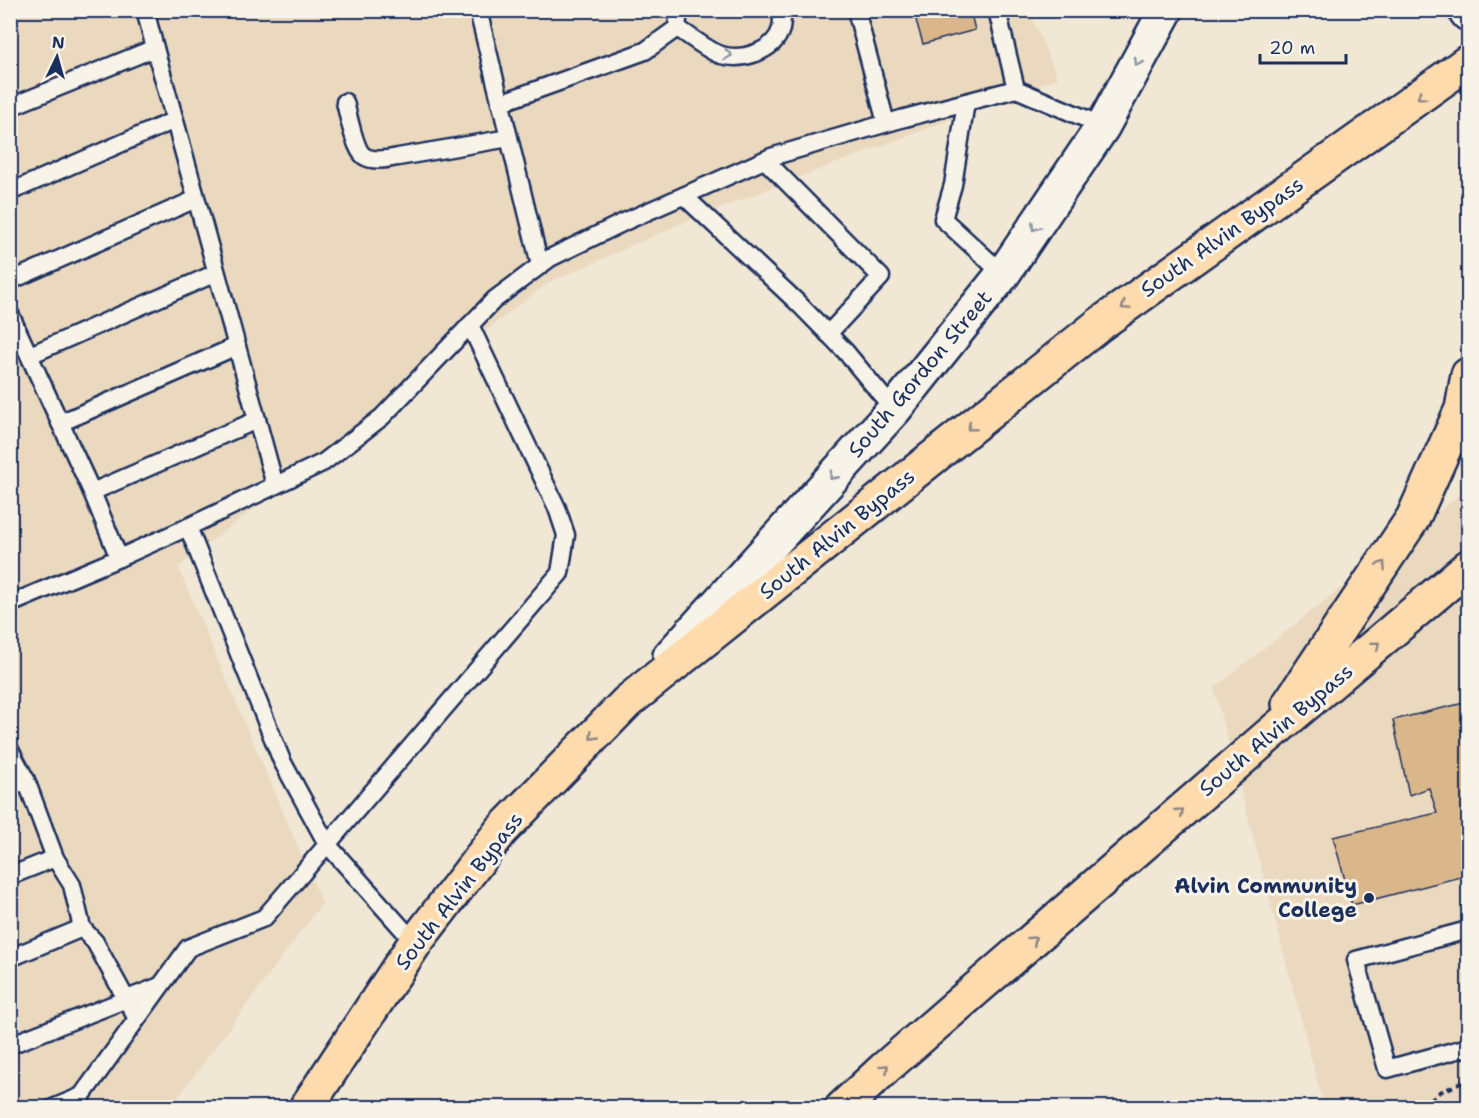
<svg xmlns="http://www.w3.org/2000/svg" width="1479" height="1118" viewBox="0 0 1479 1118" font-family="'Shantell Sans',sans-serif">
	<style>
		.built { fill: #ead9bf }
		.building { fill: #d9b78b; stroke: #1b2f5e; stroke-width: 1.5 }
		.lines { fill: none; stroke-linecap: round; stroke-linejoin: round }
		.lane-casing { stroke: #1b2f5e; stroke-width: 21 }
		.secondary-casing { stroke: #1b2f5e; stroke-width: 38 }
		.primary-casing { stroke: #1b2f5e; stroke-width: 38 }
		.path { stroke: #1b2f5e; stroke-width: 4; stroke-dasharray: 6 4.5; stroke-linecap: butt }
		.lane { stroke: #f7f3e8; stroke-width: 16 }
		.secondary { stroke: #f7f3e8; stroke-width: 33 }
		.primary { stroke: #fedbac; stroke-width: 33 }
		.oneway { stroke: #8991a3 }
		.oneway2 { stroke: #8c8585 }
		.poi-dot { fill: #1b2f5e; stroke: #f7f3e8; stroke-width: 2 }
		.labels { text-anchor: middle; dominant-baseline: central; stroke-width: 6; stroke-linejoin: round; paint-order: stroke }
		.street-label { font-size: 21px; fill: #1b2f5e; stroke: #f7f3e8 }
		.poi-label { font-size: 21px; font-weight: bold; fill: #1b2f5e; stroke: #f7f3e8; text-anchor: end }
	</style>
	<rect width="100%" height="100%" fill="#f1e7d5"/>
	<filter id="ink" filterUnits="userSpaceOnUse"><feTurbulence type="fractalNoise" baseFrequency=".0167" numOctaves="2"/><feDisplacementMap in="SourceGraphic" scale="12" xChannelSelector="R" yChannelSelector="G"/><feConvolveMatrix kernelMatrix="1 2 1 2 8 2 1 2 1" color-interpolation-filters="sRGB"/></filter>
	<g filter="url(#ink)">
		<g class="built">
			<polygon points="10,11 1029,11 1058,78 689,220 548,283 178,567 322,903 171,1107 11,1107"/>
			<polygon points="1468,488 1468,1107 1324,1107 1214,688"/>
		</g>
		<g class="building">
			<polygon points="913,10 970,10 975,30 923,44"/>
			<polygon points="1468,702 1468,875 1352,905 1333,837 1437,813 1429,788 1409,795 1393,720"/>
		</g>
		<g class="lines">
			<g class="lane-casing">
				<g id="lane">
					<polyline points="478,10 540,265"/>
					<polyline points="856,10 886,123"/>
					<polyline points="997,10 1016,89 1103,126"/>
					<path d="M677,28C689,35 708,51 721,55C742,61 774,52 781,29C782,23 782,17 783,10"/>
					<polyline points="155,48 275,485"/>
					<path d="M345,102C348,114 355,150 364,156C373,162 388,159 398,157L509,138"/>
					<polyline points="966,102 953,185 943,219 1003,274"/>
					<polyline points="500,103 645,51 677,28 679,10"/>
					<polyline points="10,107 155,48 145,10"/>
					<polyline points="765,160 881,277 828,334"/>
					<polyline points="10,192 175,120"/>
					<polyline points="684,196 798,303 845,351 894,410"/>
					<polyline points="10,281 196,199"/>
					<polyline points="10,314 92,492 119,558"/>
					<polyline points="30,355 216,273"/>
					<polyline points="60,423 237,346"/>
					<polyline points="92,492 257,420"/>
					<polyline points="188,527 324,462 382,417 494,300 550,258 624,222 771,157 901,119 1016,89"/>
					<polyline points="10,604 119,558 188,527 282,761 327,844 415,943"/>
					<polyline points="10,750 26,780 55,858 72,885 82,928 95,942 137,1019"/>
					<polyline points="10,787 26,780"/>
					<polyline points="10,876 55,858"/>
					<polyline points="1468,930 1356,960 1387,1069 1468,1047"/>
					<polyline points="10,958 82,928"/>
					<polyline points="10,1045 160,986"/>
					<polyline points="53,1108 82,1096"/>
					<polyline points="73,1108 188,948 264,918 560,573 566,535 557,508 470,325"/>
				</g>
			</g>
			<g class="secondary-casing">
				<g id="secondary">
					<polyline points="1465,10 1468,14"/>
					<polyline points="670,656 894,410 1003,274 1103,126 1166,10"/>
				</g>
			</g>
			<g class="primary-casing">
				<g id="primary">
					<polyline points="1289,704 1413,518 1462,409 1468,375"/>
					<polyline points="306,1108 415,943 501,831 627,702 1100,324 1468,62"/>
					<polyline points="842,1108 885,1068 1268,736 1468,567"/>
				</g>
			</g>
			<polyline class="path" points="1423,1108 1440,1092 1468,1080"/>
			<use href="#lane" class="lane"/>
			<use href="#secondary" class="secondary"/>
			<use href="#primary" class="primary"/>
		</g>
		<defs><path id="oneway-chevron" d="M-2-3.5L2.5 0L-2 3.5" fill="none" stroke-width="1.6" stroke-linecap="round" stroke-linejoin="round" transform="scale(1.5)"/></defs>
		<g class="oneway">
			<use href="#oneway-chevron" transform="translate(728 55) rotate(8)"/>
			<use href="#oneway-chevron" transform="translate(1138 62) rotate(119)"/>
			<use href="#oneway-chevron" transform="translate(1035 227) rotate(124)"/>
			<use href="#oneway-chevron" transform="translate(833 476) rotate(132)"/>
		</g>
		<g class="oneway2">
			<use href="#oneway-chevron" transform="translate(1421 96) rotate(145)"/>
			<use href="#oneway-chevron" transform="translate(1125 306) rotate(145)"/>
			<use href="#oneway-chevron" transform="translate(971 427) rotate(141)"/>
			<use href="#oneway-chevron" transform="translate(1382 565) rotate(-56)"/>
			<use href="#oneway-chevron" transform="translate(1376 645) rotate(-40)"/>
			<use href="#oneway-chevron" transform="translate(593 736) rotate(134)"/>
			<use href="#oneway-chevron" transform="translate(1180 812) rotate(-41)"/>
			<use href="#oneway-chevron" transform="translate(1033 940) rotate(-41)"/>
			<use href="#oneway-chevron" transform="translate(885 1068) rotate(-42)"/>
		</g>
	</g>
	<circle class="poi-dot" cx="1369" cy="898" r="6"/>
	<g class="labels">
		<g class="street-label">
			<text transform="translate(1222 237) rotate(-35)">South Alvin Bypass</text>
			<text transform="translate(920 374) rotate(-50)">South Gordon Street</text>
			<text transform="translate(837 534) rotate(-39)">South Alvin Bypass</text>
			<text transform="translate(1276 730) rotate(-40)">South Alvin Bypass</text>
			<text transform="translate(459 891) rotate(-52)">South Alvin Bypass</text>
		</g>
		<g class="poi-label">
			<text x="1357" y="886">Alvin Community<tspan x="1357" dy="24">College</tspan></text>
		</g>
	</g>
	<rect width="1479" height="1118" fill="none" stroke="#f7f3e8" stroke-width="36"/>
	<rect x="18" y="18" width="1443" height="1082" fill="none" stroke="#1b2f5e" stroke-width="2" filter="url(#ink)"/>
	<g transform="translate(57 57) rotate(5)" stroke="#f7f3e8" stroke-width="4.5" paint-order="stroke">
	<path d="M0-4.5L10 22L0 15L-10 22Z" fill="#1b2f5e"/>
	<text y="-9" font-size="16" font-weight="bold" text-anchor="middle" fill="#1b2f5e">N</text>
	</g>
	<path d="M1260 54v9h86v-9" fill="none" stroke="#1b2f5e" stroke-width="3"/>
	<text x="1269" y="54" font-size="18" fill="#1b2f5e" stroke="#f7f3e8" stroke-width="4.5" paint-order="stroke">20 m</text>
</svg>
